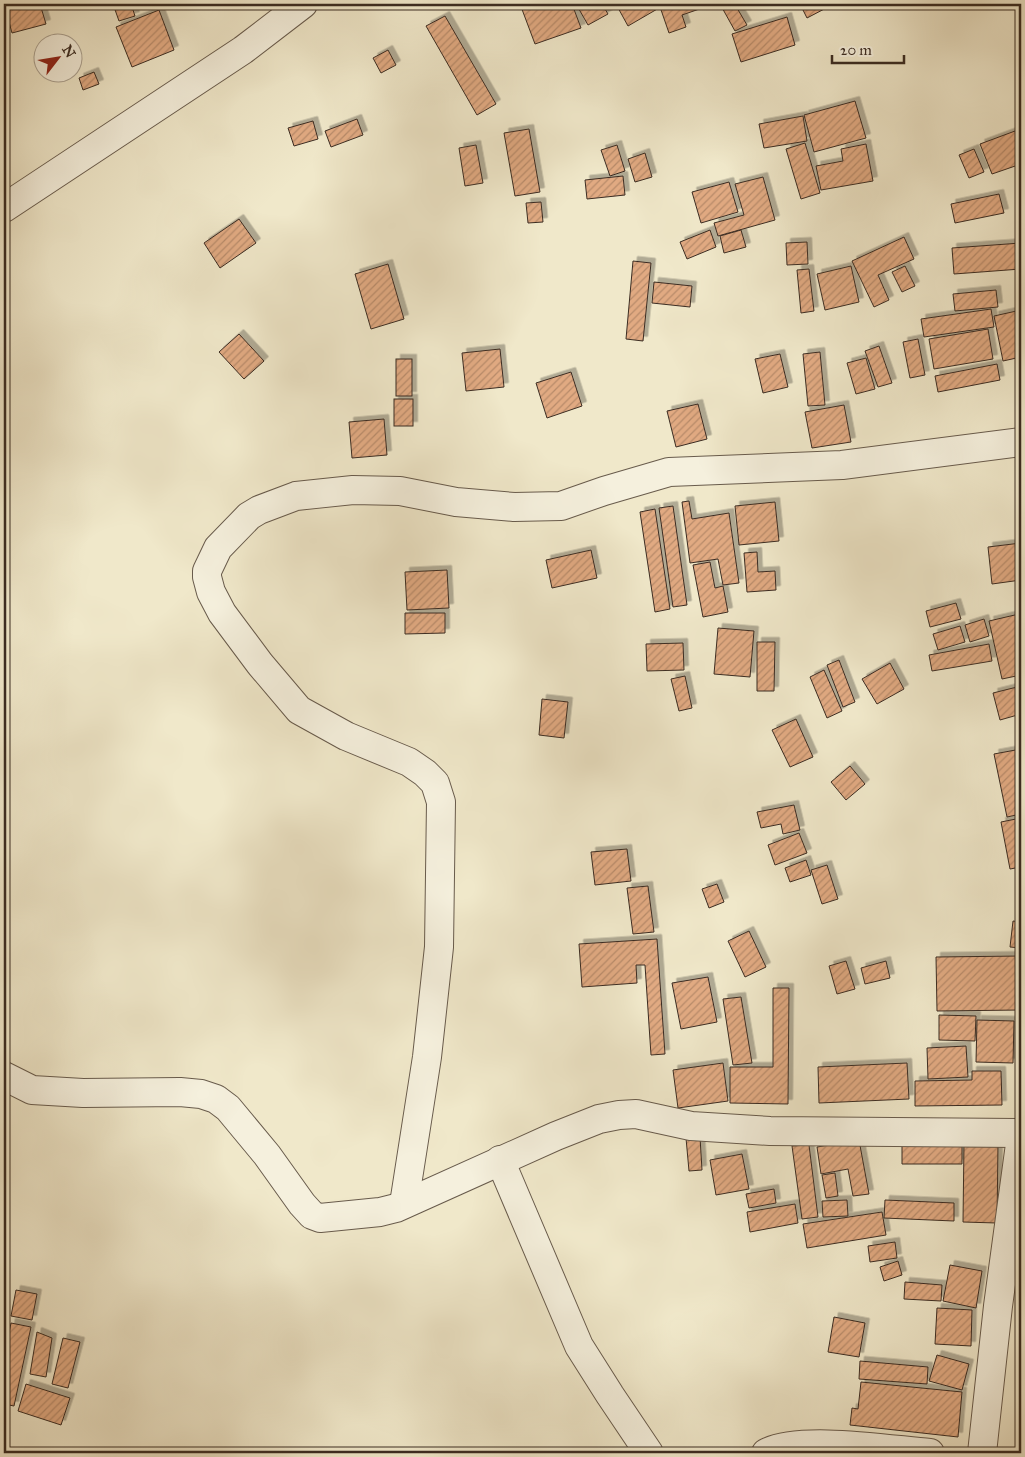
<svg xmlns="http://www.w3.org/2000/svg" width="1025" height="1457" viewBox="0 0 1025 1457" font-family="'IM FELL Great Primer',serif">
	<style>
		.building { fill: url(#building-hatch); stroke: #3b2c22; filter: url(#shadow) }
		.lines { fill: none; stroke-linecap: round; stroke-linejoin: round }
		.street-casing { stroke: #685b4c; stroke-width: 30 }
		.street { stroke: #f5f0dd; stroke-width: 28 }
	</style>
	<defs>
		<pattern id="building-hatch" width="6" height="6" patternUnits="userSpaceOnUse" patternTransform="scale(1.25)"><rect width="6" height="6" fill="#e1aa82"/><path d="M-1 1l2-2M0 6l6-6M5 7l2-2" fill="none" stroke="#b88b6a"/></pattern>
		<filter id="shadow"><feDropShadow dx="4.5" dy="-4.5" stdDeviation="0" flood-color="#0004"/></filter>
	</defs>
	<rect width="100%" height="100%" fill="#f0e8ca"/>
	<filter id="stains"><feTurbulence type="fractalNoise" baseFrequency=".004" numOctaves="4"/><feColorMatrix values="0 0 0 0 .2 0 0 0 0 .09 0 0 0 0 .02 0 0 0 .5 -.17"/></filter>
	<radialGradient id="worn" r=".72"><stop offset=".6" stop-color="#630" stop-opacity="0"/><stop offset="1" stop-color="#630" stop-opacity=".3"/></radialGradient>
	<g class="building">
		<polygon points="16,4 40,4 46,24 12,33 5,7"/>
		<polygon points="113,4 131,4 135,16 119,21"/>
		<polygon points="520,4 572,4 581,28 535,44"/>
		<polygon points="576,4 602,4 608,14 588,25"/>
		<polygon points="621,4 657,4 659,8 628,26 617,6"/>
		<polygon points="659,4 711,4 711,5 682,15 686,27 669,33"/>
		<polygon points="720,4 744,4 737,8 747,25 735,31"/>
		<polygon points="800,4 828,4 830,6 807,18"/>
		<polygon points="159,10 174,50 132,67 116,27"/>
		<polygon points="445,16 496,104 477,115 426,26"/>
		<polygon points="787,17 795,45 741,62 732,34"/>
		<polygon points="388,50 396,65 381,73 373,58"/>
		<polygon points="94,72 99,84 83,90 79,78"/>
		<polygon points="855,101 866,138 814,152 804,115"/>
		<polygon points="803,116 807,141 764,148 759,124"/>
		<polygon points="357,119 363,135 331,147 325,131"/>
		<polygon points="313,121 318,139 294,146 288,128"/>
		<polygon points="529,129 540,192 515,196 504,133"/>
		<polygon points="1015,131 1021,147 1021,164 992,174 980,144"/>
		<polygon points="805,143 820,193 801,199 786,149"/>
		<polygon points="866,144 873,181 821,190 816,166 843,161 841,149"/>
		<polygon points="476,145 483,183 465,186 459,148"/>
		<polygon points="617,145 625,171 610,176 601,150"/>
		<polygon points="974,149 984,172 969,178 959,155"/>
		<polygon points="645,153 652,177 635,182 628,159"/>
		<polygon points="623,176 625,195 587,199 585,180"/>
		<polygon points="763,177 775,220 718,236 714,223 744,215 735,184"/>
		<polygon points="729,182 738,212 701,223 692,192"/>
		<polygon points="999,194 1004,213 955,223 951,204"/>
		<polygon points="541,202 543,222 528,223 526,203"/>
		<polygon points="239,219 256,243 220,268 204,243"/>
		<polygon points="710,230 716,247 687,259 680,242"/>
		<polygon points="741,230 746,247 724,253 720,236"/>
		<polygon points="904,237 914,259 878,275 889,300 874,307 852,261"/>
		<polygon points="807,242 808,264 787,265 786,243"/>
		<polygon points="1021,243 1021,269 954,274 952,248"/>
		<polygon points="633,261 651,263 643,341 626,339"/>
		<polygon points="388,264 404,319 371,329 355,274"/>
		<polygon points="851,266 859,302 825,310 817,274"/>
		<polygon points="905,266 915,286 902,292 892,272"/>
		<polygon points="809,269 814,311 801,313 797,270"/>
		<polygon points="654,282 692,286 690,307 652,303"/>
		<polygon points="996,290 998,307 955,311 953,294"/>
		<polygon points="991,309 994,327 924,337 921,319"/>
		<polygon points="1021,310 1021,357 1003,361 994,316"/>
		<polygon points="988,329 993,359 934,369 929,339"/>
		<polygon points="239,334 264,361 244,379 219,352"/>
		<polygon points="918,339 925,375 910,378 903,342"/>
		<polygon points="879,346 892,383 878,387 865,351"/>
		<polygon points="500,349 504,387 466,391 462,353"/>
		<polygon points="820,352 825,405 808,406 803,354"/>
		<polygon points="780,354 788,387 763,393 755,359"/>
		<polygon points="866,358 875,389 856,394 847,363"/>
		<rect x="396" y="359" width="16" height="37"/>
		<polygon points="997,364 1000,380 938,392 935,376"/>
		<polygon points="571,372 582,406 547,418 536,383"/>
		<rect x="394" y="399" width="19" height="27"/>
		<polygon points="698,404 707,439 676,447 667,411"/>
		<polygon points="844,405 851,442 812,448 805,412"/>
		<polygon points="384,419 387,455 352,458 349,422"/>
		<polygon points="689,501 692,519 729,513 739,583 723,585 718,559 690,563 682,502"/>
		<polygon points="775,502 779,541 739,545 735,506"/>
		<polygon points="673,506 687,605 673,607 659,508"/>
		<polygon points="655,509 670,609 655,612 640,512"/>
		<polygon points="1021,543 1021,580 992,584 988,547"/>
		<polygon points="591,550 597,578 552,588 546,560"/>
		<polygon points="757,552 758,572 775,571 776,590 747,592 744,553"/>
		<polygon points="710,562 715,588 723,586 728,612 703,617 693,565"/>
		<polygon points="447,570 449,608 407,610 405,572"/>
		<polygon points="956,603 961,619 930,627 926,611"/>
		<polygon points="405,613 445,613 445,633 405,634"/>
		<polygon points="1019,614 1021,622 1021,675 1002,679 989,621"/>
		<polygon points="984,619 989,636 970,642 965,625"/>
		<polygon points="960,626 965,642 938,650 933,634"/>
		<polygon points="718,628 754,631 750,677 714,674"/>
		<polygon points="757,642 775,642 774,691 757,691"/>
		<polygon points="683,643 684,670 647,671 646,644"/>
		<polygon points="989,644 992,661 932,671 929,655"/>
		<polygon points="839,660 855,702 843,707 827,665"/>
		<polygon points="890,663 904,689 877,704 862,679"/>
		<polygon points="824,670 842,711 827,718 810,677"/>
		<polygon points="685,676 692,708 679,711 671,679"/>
		<polygon points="1021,686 1021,714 1000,720 993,693"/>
		<polygon points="542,699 568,702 564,738 539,735"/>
		<polygon points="796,719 813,757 790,767 772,730"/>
		<polygon points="1021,749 1021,814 1007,817 994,754"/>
		<polygon points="850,766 865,784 846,800 831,782"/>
		<polygon points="794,805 800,830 783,834 781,824 761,828 757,812"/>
		<polygon points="1021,818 1021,867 1010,869 1001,822"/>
		<polygon points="799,833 807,853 775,865 768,845"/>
		<polygon points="627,849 631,881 595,885 591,852"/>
		<polygon points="806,860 811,875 790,882 785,868"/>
		<polygon points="827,865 838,899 822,904 811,870"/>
		<polygon points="717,884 724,902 709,908 702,889"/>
		<polygon points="648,886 654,932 633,934 627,888"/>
		<polygon points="1013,921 1021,922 1021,948 1010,947"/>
		<polygon points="749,931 766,967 745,977 728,941"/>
		<polygon points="657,939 665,1054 651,1055 645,965 636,965 637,983 582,987 579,944"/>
		<polygon points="1021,956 1021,1010 937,1011 936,957"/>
		<polygon points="846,961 855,989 837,994 829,966"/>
		<polygon points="886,961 890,978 865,984 861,968"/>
		<polygon points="708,977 717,1022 681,1029 672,983"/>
		<polygon points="773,988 789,988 788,1104 730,1103 730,1067 773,1067"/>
		<polygon points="741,997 752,1063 733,1065 723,999"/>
		<polygon points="939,1015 976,1016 975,1041 939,1040"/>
		<polygon points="977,1020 1014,1021 1013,1063 976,1062"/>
		<polygon points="966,1046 968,1077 928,1079 927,1048"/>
		<polygon points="723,1063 728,1101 678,1108 673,1070"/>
		<polygon points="907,1063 909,1099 819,1103 818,1067"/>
		<polygon points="972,1071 1001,1071 1002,1105 915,1106 915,1081 972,1080"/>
		<polygon points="700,1137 702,1170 689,1171 686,1138"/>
		<polygon points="962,1139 962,1164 902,1164 902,1140"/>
		<polygon points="859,1140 869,1194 853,1196 848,1169 821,1174 817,1147"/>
		<polygon points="964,1143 998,1144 997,1223 963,1222"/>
		<polygon points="809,1145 818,1217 802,1219 792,1146"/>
		<polygon points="742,1154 749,1189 716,1195 710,1160"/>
		<polygon points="835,1173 838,1196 826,1198 822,1175"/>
		<polygon points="774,1189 776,1203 749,1208 746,1194"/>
		<polygon points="847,1200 848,1216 823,1217 822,1201"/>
		<polygon points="885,1200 954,1203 954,1221 884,1218"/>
		<polygon points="795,1204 798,1223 750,1232 747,1212"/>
		<polygon points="882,1212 886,1235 807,1248 803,1224"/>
		<polygon points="895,1242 897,1258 870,1262 868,1246"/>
		<polygon points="898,1261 902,1275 884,1281 880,1267"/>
		<polygon points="950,1265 982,1271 976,1308 943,1301"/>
		<polygon points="905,1282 942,1285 941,1301 904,1299"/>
		<polygon points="16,1290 37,1294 32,1320 11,1316"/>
		<polygon points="937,1308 972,1310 971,1346 935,1344"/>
		<polygon points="834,1317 865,1323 859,1357 828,1352"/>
		<polygon points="11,1323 31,1327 14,1406 4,1404 4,1357"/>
		<polygon points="37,1332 52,1338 46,1377 30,1374"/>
		<polygon points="63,1338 80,1342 68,1388 52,1384"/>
		<polygon points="937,1355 969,1364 962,1390 929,1381"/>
		<polygon points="860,1361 928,1367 927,1384 859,1379"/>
		<polygon points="861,1382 962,1392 958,1437 850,1425 852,1408 858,1409"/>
		<polygon points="26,1384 70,1398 61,1425 18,1411"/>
	</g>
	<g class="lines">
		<g class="street-casing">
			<g id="street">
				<polyline points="4,208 243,50 303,4"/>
				<polyline points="4,1076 32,1090 83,1093 180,1092 201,1094 216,1099 228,1108 267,1155 302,1204 312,1215 320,1218 380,1212 396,1208 556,1136 599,1119 619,1115 636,1114 691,1126 770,1131 1021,1133"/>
				<polyline points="500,1160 579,1346 610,1395 649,1453"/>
				<polyline points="404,1204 427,1057 439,947 441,802 435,783 425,773 409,762 346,736 299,710 260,664 222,613 211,592 207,577 207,571 218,548 249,516 259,510 296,496 353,490 400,491 456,502 514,507 561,506 604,491 669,472 842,465 1021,442"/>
				<path d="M766,1453C799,1435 891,1450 930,1453"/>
				<polyline points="982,1453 998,1306 1021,1137"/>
			</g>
		</g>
		<use href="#street" class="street"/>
	</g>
	<rect width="1025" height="1457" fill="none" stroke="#f0e8ca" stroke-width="20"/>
	<rect x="5" y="5" width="1015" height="1447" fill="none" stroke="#3b2c22" stroke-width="2.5"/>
	<rect x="10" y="10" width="1005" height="1437" fill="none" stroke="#3b2c22"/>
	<g transform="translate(58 58) rotate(59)"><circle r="24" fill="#f5f0dd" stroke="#aba292"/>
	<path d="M0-4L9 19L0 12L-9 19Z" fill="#8f2418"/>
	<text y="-8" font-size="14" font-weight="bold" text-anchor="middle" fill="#3b2c22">N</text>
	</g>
	<path d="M832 55v8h72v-8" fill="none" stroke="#3b2c22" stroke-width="2.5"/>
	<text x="840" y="55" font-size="15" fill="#3b2c22" stroke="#f5f0dd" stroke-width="4" paint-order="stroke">20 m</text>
	<rect width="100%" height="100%" filter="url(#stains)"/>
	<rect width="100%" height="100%" fill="url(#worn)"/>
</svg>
